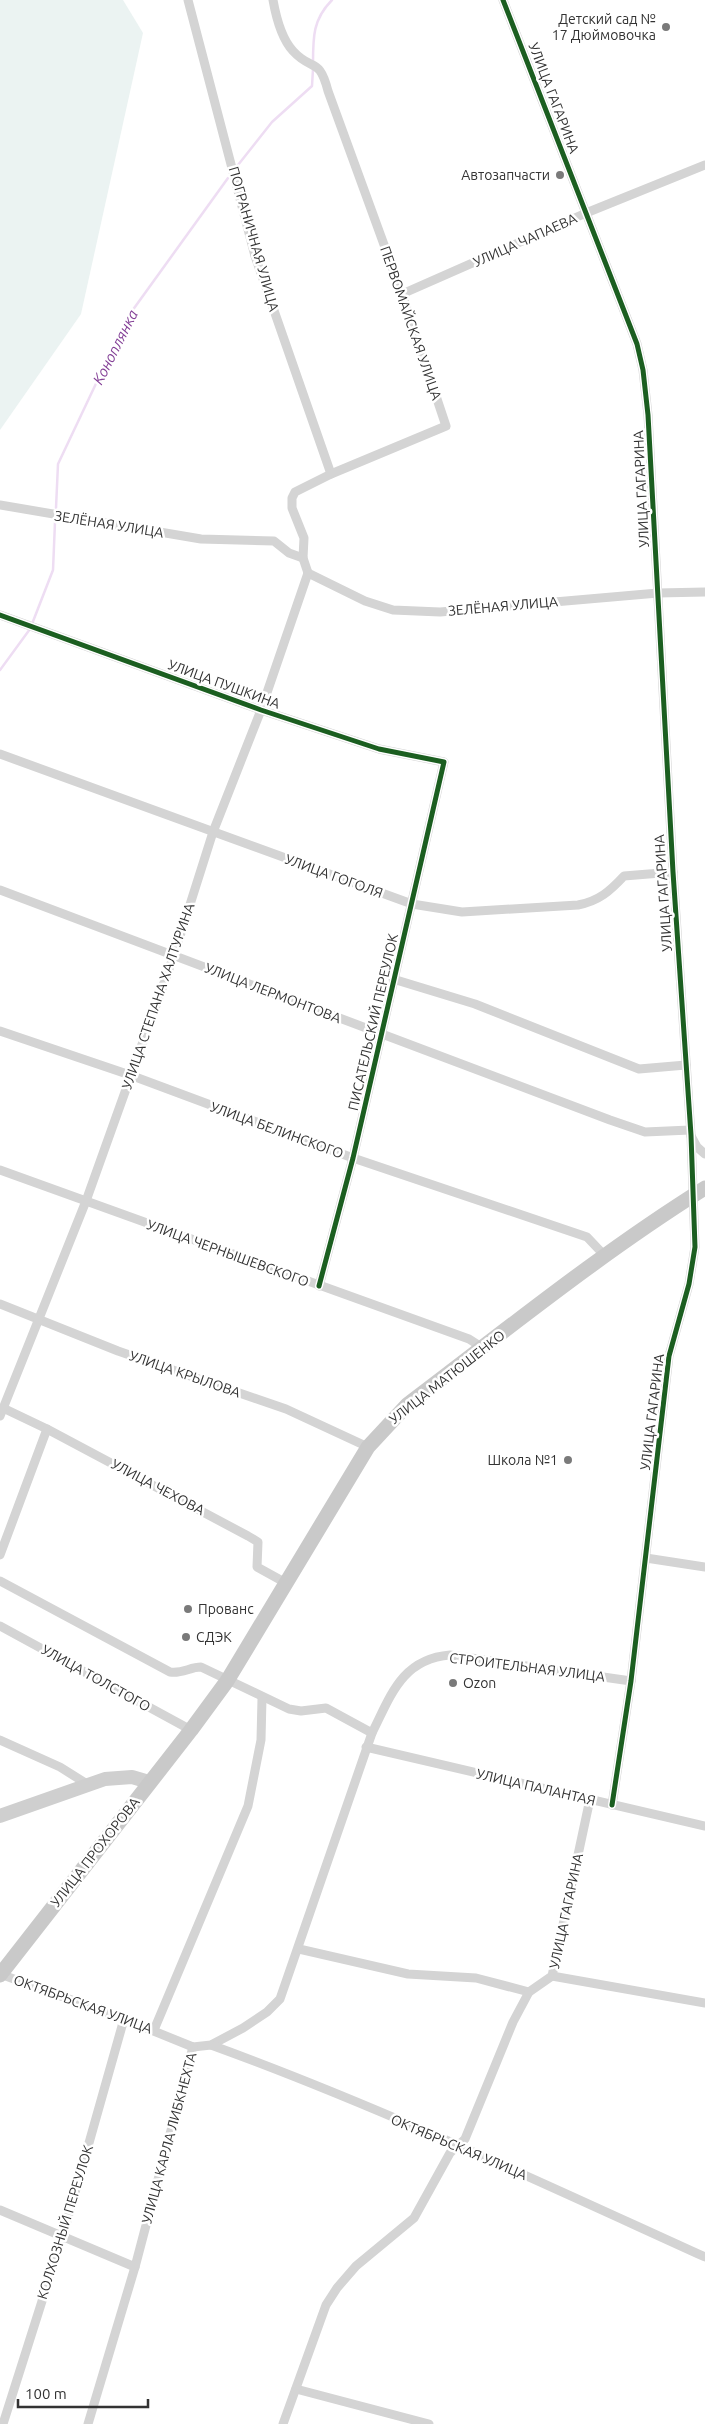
<svg xmlns="http://www.w3.org/2000/svg" width="705" height="2424" viewBox="0 0 705 2424" font-family="Ubuntu,sans-serif">
	<style>
		.green { fill: #ebf3f2 }
		.lines { fill: none; stroke-linecap: round; stroke-linejoin: round }
		.stream { stroke: #eeddf3; stroke-width: 2.5 }
		.street { stroke: #d4d4d4; stroke-width: 9 }
		.secondary { stroke: #cfcfcf; stroke-width: 14 }
		.primary { stroke: #c9c9c9; stroke-width: 15 }
		.cycleway-casing { stroke: #fff; stroke-width: 8 }
		.cycleway { stroke: #1b5e20; stroke-width: 5 }
		.poi-dot { fill: #7a7a7a; stroke: #fff; stroke-width: 2 }
		.labels { text-anchor: middle; dominant-baseline: central; stroke-width: 5; stroke-linejoin: round; paint-order: stroke }
		.poi-label { font-size: 14px; fill: #333; stroke: #fff; text-anchor: end }
		.street-label { font-size: 14px; fill: #333; stroke: #fff }
		.water-label { font-size: 15px; font-style: italic; fill: #833f96; stroke: #fff }
	</style>
	<rect width="100%" height="100%" fill="#fff"/>
	<polygon class="green" points="0,0 123,0 143,33 81,314 0,430"/>
	<g class="lines">
		<g class="stream">
			<path d="M313,63C313,37 313,19 332,0"/>
			<polyline points="238,165 272,122 312,86 313,69"/>
			<polyline points="56,508 58,464 127,318 228,178"/>
			<polyline points="32,624 53,570 55,522"/>
			<polyline points="0,670 30,629"/>
		</g>
		<g class="street">
			<polyline points="188,0 255,256 331,474"/>
			<path d="M273,0C276,17 281,38 293,51C312,72 319,56 328,91L402,294L446,426L331,474L295,492L292,498V508L304,538L303,558L308,573"/>
			<polyline points="503,0 637,344 643,370 648,415 673,872 691,1135 695,1247 689,1284 669,1356 631,1681 612,1805"/>
			<polyline points="402,294 586,213 705,165"/>
			<polyline points="0,505 201,539 274,541 289,553 303,558"/>
			<polyline points="308,573 365,601 393,610 440,612 658,593 705,592"/>
			<polyline points="0,615 261,710 379,749 444,762 353,1158 319,1286"/>
			<path d="M0,754L412,904L462,912L578,905C599,901 610,891 624,876L673,872"/>
			<polyline points="0,890 610,1120 645,1132 690,1130"/>
			<polyline points="393,979 475,1004 639,1069 686,1065"/>
			<polyline points="0,1031 130,1075 353,1158 587,1237 605,1256"/>
			<polyline points="691,1136 697,1147 705,1154"/>
			<polyline points="0,1170 469,1339 483,1348"/>
			<polyline points="0,1304 118,1351 286,1409 368,1447"/>
			<polyline points="3,1408 47,1429 248,1536 258,1542 257,1567 286,1583"/>
			<polyline points="0,1416 86,1201 174,955 213,832 261,710 308,573"/>
			<polyline points="0,1555 47,1429"/>
			<polyline points="646,1558 705,1567"/>
			<path d="M0,1581L170,1672C182,1674 190,1667 201,1667L289,1709L301,1711L326,1708L372,1733"/>
			<polyline points="0,1626 191,1730"/>
			<polyline points="0,1740 60,1767 87,1784"/>
			<polyline points="366,1747 705,1826"/>
			<polyline points="299,1949 408,1974 476,1978 529,1992"/>
			<path d="M0,1974L124,2019L193,2047L211,2045L243,2028L267,2012L280,1999L372,1733C391,1695 402,1659 450,1655L631,1681"/>
			<polyline points="552,1976 705,2003"/>
			<polyline points="154,2030 248,1806 261,1740 262,1698"/>
			<path d="M211,2045C379,2106 542,2183 705,2257"/>
			<polyline points="0,2210 135,2267"/>
			<polyline points="296,2389 429,2424"/>
			<polyline points="3,2424 63,2235 124,2019"/>
			<polyline points="88,2424 135,2267 193,2047"/>
			<polyline points="283,2424 326,2305 337,2288 356,2266 414,2218 450,2153 465,2139 513,2022 529,1992 552,1976 590,1799"/>
		</g>
		<polyline class="secondary" points="0,1816 105,1779 132,1777 149,1782"/>
		<path class="primary" d="M0,1975L191,1730L227,1681L368,1447L407,1405C505,1331 601,1253 705,1188"/>
		<g class="cycleway-casing">
			<g id="cycleway">
				<polyline points="503,0 637,344 643,370 648,415 673,872 691,1135 695,1247 689,1284 669,1356 631,1681 612,1805"/>
				<polyline points="0,615 261,710 379,749 444,762 353,1158 319,1286"/>
			</g>
		</g>
		<use href="#cycleway" class="cycleway"/>
	</g>
	<g class="poi-dot">
		<circle cx="666" cy="27" r="5"/>
		<circle cx="560" cy="175" r="5"/>
		<circle cx="568" cy="1460" r="5"/>
		<circle cx="188" cy="1609" r="5"/>
		<circle cx="186" cy="1637" r="5"/>
		<circle cx="453" cy="1683" r="5"/>
	</g>
	<g class="labels">
		<g class="poi-label">
			<text x="656" y="19">Детский сад №<tspan x="656" dy="16">17 Дюймовочка</tspan></text>
			<text x="550" y="175">Автозапчасти</text>
			<text x="558" y="1460">Школа №1</text>
			<text x="198" y="1609" text-anchor="start">Прованс</text>
			<text x="196" y="1637" text-anchor="start">СДЭК</text>
			<text x="463" y="1683" text-anchor="start">Ozon</text>
		</g>
		<g class="street-label">
			<text transform="translate(554 98) rotate(69)">УЛИЦА ГАГАРИНА</text>
			<text transform="translate(254 239) rotate(74)">ПОГРАНИЧНАЯ УЛИЦА</text>
			<text transform="translate(525 240) rotate(-24)">УЛИЦА ЧАПАЕВА</text>
			<text transform="translate(411 323) rotate(71)">ПЕРВОМАЙСКАЯ УЛИЦА</text>
			<text transform="translate(641 489) rotate(-93)">УЛИЦА ГАГАРИНА</text>
			<text transform="translate(109 524) rotate(9)">ЗЕЛЁНАЯ УЛИЦА</text>
			<text transform="translate(503 606) rotate(-5)">ЗЕЛЁНАЯ УЛИЦА</text>
			<text transform="translate(224 684) rotate(20)">УЛИЦА ПУШКИНА</text>
			<text transform="translate(334 876) rotate(20)">УЛИЦА ГОГОЛЯ</text>
			<text transform="translate(663 893) rotate(-94)">УЛИЦА ГАГАРИНА</text>
			<text transform="translate(273 993) rotate(21)">УЛИЦА ЛЕРМОНТОВА</text>
			<text transform="translate(158 996) rotate(-71)">УЛИЦА СТЕПАНА ХАЛТУРИНА</text>
			<text transform="translate(373 1022) rotate(-77)">ПИСАТЕЛЬСКИЙ ПЕРЕУЛОК</text>
			<text transform="translate(277 1130) rotate(20)">УЛИЦА БЕЛИНСКОГО</text>
			<text transform="translate(228 1253) rotate(20)">УЛИЦА ЧЕРНЫШЕВСКОГО</text>
			<text transform="translate(185 1374) rotate(19)">УЛИЦА КРЫЛОВА</text>
			<text transform="translate(447 1377) rotate(-38)">УЛИЦА МАТЮШЕНКО</text>
			<text transform="translate(652 1412) rotate(-83)">УЛИЦА ГАГАРИНА</text>
			<text transform="translate(158 1487) rotate(28)">УЛИЦА ЧЕХОВА</text>
			<text transform="translate(527 1667) rotate(7)">СТРОИТЕЛЬНАЯ УЛИЦА</text>
			<text transform="translate(96 1678) rotate(29)">УЛИЦА ТОЛСТОГО</text>
			<text transform="translate(536 1787) rotate(13)">УЛИЦА ПАЛАНТАЯ</text>
			<text transform="translate(95 1852) rotate(-52)">УЛИЦА ПРОХОРОВА</text>
			<text transform="translate(566 1911) rotate(-78)">УЛИЦА ГАГАРИНА</text>
			<text transform="translate(83 2004) rotate(20)">ОКТЯБРЬСКАЯ УЛИЦА</text>
			<text transform="translate(169 2138) rotate(-75)">УЛИЦА КАРЛА ЛИБКНЕХТА</text>
			<text transform="translate(459 2147) rotate(23)">ОКТЯБРЬСКАЯ УЛИЦА</text>
			<text transform="translate(65 2222) rotate(-73)">КОЛХОЗНЫЙ ПЕРЕУЛОК</text>
		</g>
		<g class="water-label">
			<text transform="translate(115 347) rotate(-63)">Коноплянка</text>
		</g>
	</g>
	<path d="M18 2399v8h130v-8" fill="none" stroke="#333333" stroke-width="2.5"/>
	<text x="25" y="2399" font-size="15" fill="#333333" stroke="#ffffff" stroke-width="4" paint-order="stroke">100 m</text>
</svg>
